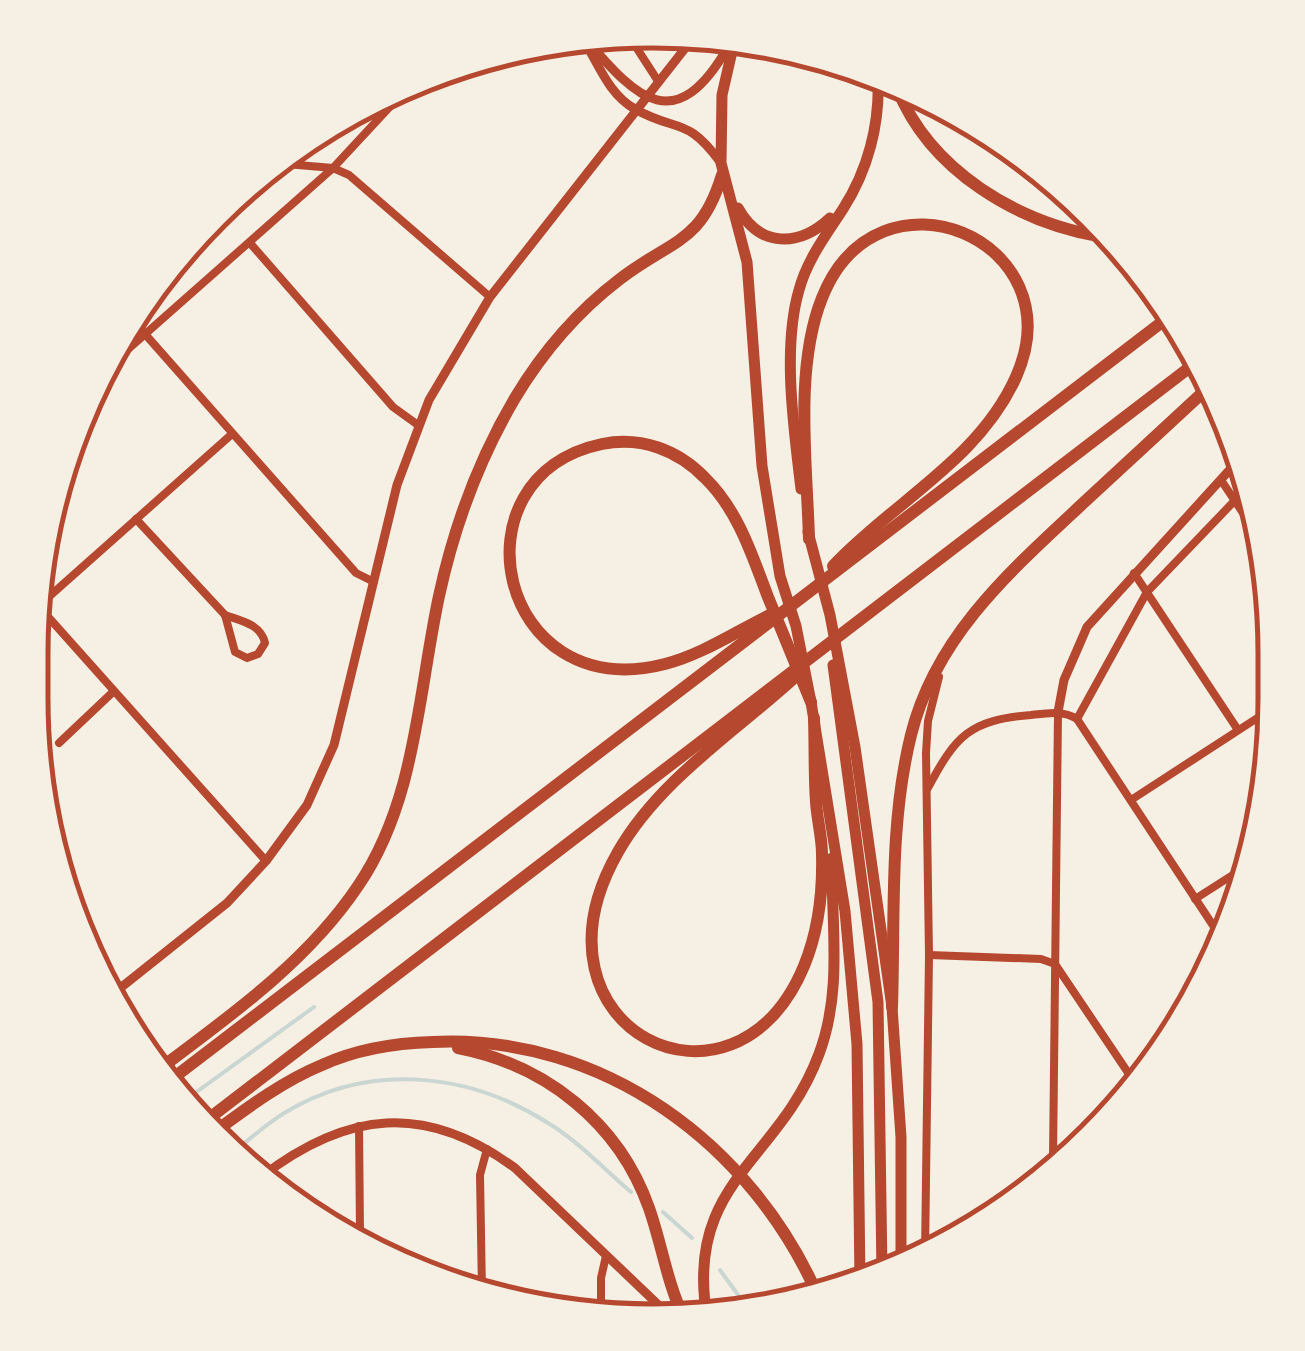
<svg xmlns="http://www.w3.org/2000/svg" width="1305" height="1351" viewBox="0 0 1305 1351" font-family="Figtree,sans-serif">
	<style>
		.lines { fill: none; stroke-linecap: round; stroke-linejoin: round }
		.stream { stroke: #c9d6d2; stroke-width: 4 }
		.minor { stroke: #b5482f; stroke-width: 8 }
		.tertiary { stroke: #b5482f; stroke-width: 9 }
		.primary { stroke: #b5482f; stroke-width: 11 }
		.motorway { stroke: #b5482f; stroke-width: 12 }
		.rim { fill: none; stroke: #b5482f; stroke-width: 5 }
	</style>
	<rect width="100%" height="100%" fill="#f6efe4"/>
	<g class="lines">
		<g class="stream">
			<polyline points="184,1101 314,1007"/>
			<path d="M231,1154C249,1140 267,1123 286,1112C369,1062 468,1072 548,1123C578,1141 604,1169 631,1192"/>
			<polyline points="663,1212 692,1238"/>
			<polyline points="720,1270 749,1310"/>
		</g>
		<g class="minor">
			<polyline points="627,33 658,81"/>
			<polyline points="286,164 333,168 349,175 490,297"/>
			<polyline points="250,243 393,407 418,425"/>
			<polyline points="137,325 356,573 374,582"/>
			<polyline points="117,359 333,168 410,85"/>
			<polyline points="1221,480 1251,525"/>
			<polyline points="136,519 225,615"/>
			<polyline points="1134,573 1238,730"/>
			<polyline points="43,602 232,434"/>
			<polyline points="42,610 266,861"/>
			<path d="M225,615C241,621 261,624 265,643L258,654L247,658L235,652Z"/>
			<polyline points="1077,719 1147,592 1242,493"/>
			<polyline points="59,743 114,691"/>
			<path d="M928,788C956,735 970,720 1031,715C1047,713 1063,710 1077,719L1218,933"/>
			<polyline points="1131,800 1265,713"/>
			<polyline points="1195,899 1253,862"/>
			<polyline points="929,955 1041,959 1055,964 1137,1086"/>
			<polyline points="359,1126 360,1234"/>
			<polyline points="1053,1159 1058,712"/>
			<polyline points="925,1254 929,955 926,753 928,721 939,677"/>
			<polyline points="482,1292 480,1175 487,1149"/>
			<polyline points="601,1307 601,1278 606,1256"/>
		</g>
		<g class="tertiary">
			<path d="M585,38C638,101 676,137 728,47"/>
			<path d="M591,53C602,73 613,97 635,109C677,133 686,115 721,163"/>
			<polyline points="1058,712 1064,680 1087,627 1234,465"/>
			<polyline points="109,997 227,903 266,861 307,805 334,745 397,485 429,400 490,297 690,42"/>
			<path d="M261,1177C347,1111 425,1102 515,1168L671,1317"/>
		</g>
		<g class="primary">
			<polyline points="733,47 722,95 721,163 747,262 762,466 780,576 796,626 811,702 845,911 857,1044 860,1281"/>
			<path d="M738,208C760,248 799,247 830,218"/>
			<path d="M801,489C794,430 782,348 799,290C807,260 826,235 843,209C868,170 880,124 878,78"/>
			<polyline points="808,532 830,615 855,747 892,1007 901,1137 901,1264"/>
			<polyline points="833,665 878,1002 882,1272"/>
			<path d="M707,1317C684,1182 779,1162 819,1054C843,990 831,924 832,858"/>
		</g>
		<g class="motorway">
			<path d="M897,88C930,171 1018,223 1103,237"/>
			<path d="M809,539C807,465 794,368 822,298C878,156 1077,240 1016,377C979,460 893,502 833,566"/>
			<path d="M774,613C738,630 704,654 665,664C497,707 449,476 602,444C641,436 678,450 705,478C738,510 752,555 768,597C782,632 797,667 811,702"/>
			<path d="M795,677C735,732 659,780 618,852C517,1029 734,1135 804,966C818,932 823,891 822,854C822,837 817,819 816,802C814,774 815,746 814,718"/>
			<path d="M892,1007C895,916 889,824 911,735C935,638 1008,573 1079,507C1123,466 1168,425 1212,384"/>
			<path d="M458,1048C546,1065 619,1123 649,1208C662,1245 667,1283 684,1318"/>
			<path d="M158,1070C230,1016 307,962 358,886C416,801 418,694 439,596C454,527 479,459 515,398C542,353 578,311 620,279C672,239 701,244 722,175"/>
			<polyline points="168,1082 1166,319"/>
			<polyline points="203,1123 1198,361"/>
			<path d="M213,1133C247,1108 283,1081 322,1065C357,1049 395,1043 433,1042C603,1034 752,1144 819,1298"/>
		</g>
	</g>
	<path d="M0 0H1305V1351H0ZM653 48H653A605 605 0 0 1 1258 653V699A605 605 0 0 1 653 1304H653A605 605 0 0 1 48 699V653A605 605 0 0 1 653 48Z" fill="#f6efe4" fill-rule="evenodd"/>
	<path class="rim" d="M653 48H653A605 605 0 0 1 1258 653V699A605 605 0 0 1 653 1304H653A605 605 0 0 1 48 699V653A605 605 0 0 1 653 48Z"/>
</svg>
